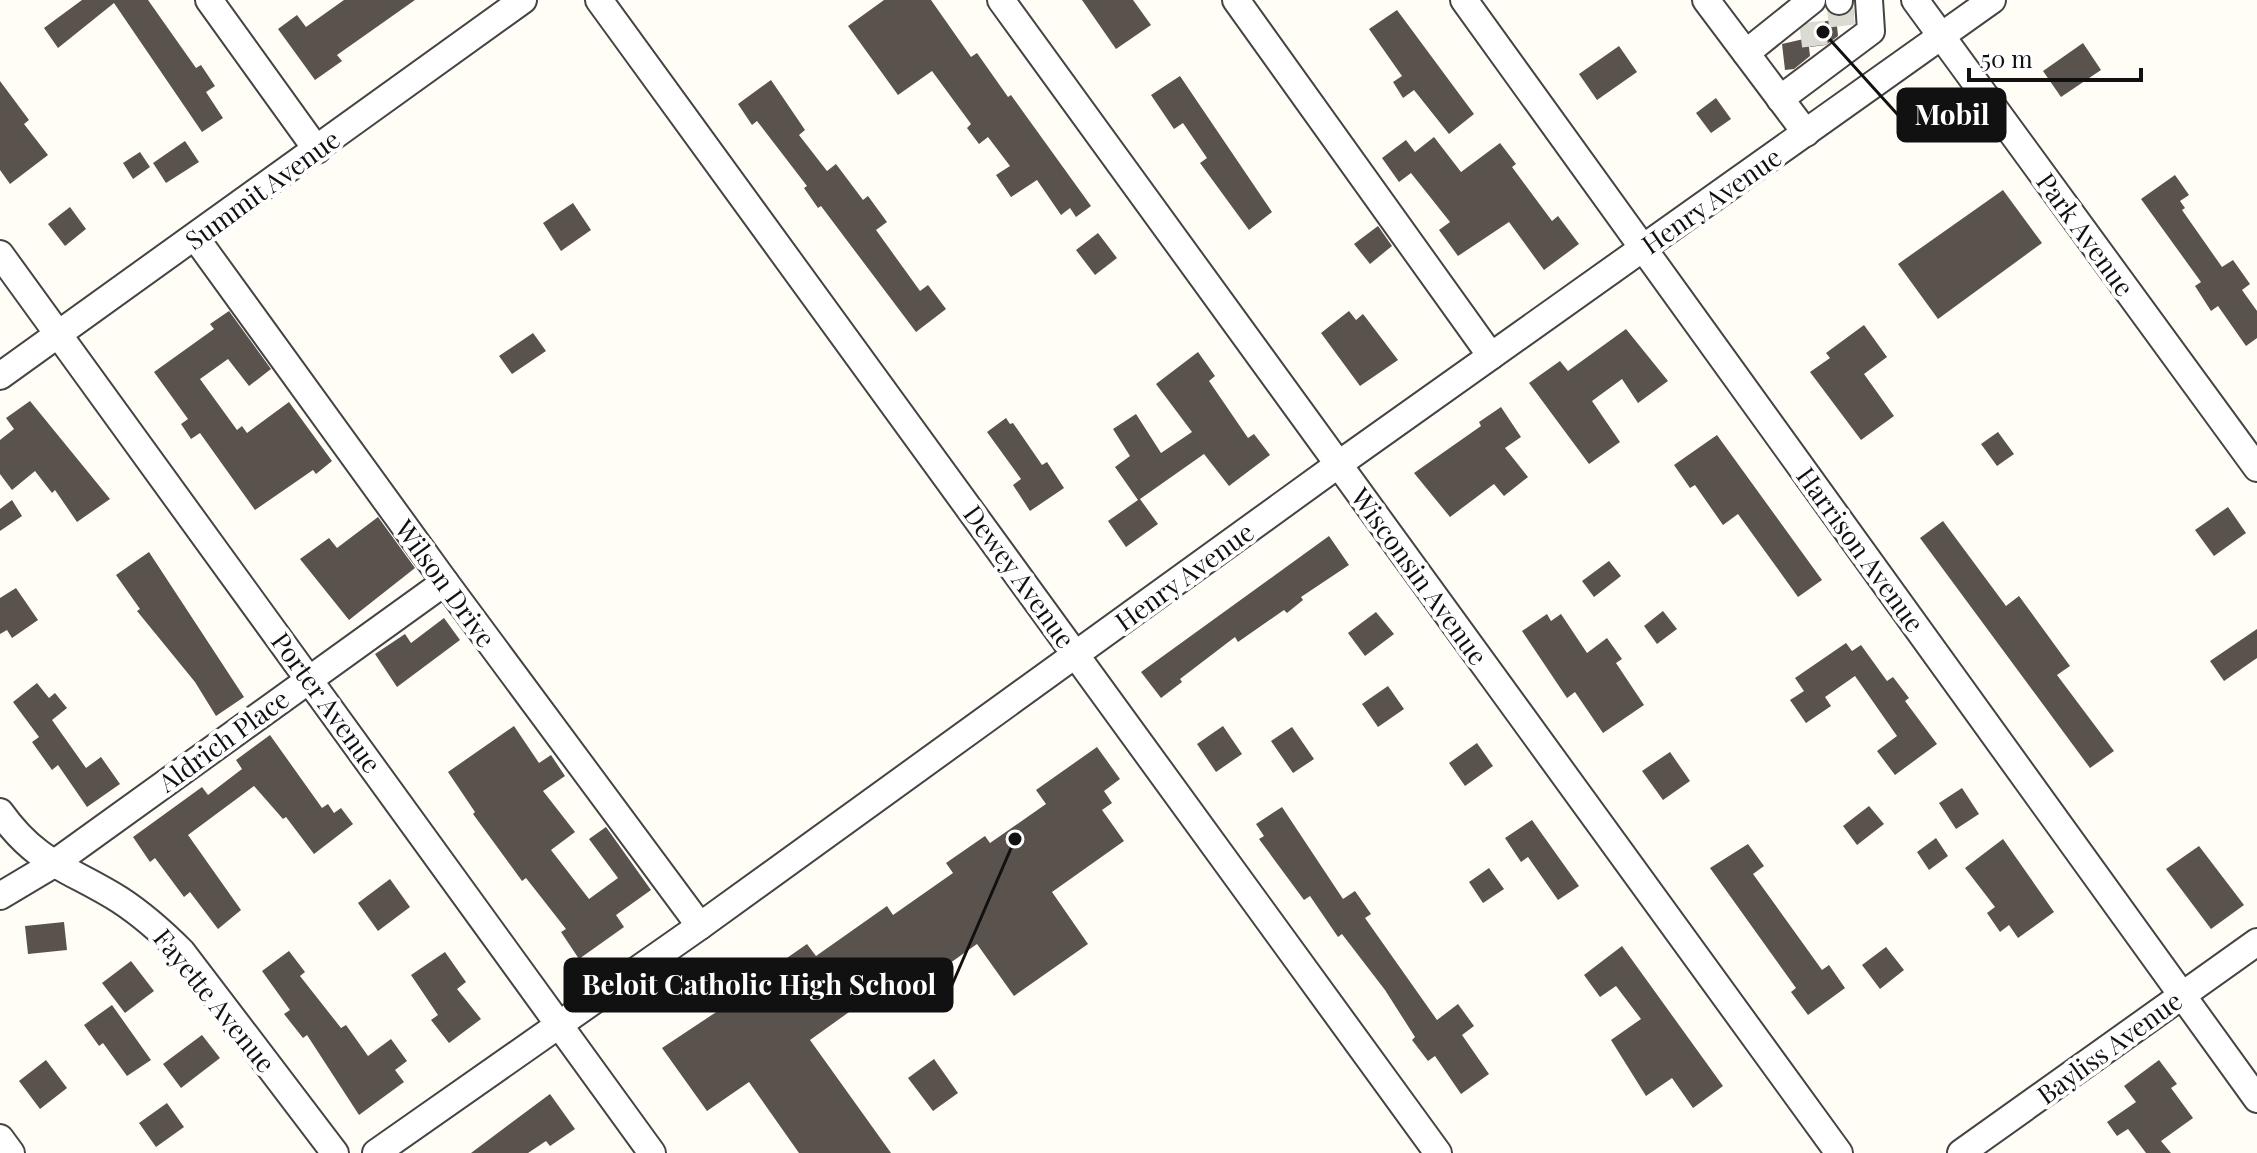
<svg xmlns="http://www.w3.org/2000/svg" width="2257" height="1153" viewBox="0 0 2257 1153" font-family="'Playfair Display',serif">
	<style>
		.building { fill: #5a524d }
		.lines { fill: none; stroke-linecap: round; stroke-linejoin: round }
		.minor-tunnel { stroke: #dbdad3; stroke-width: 26; stroke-dasharray: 26 13; stroke-linecap: butt }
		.minor-casing { stroke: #444; stroke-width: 30 }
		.minor { stroke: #fff; stroke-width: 26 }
		.labels { text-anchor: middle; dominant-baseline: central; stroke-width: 8; stroke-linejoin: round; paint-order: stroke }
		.street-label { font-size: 26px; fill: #111; stroke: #fff }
		.leader { fill: none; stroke: #111; stroke-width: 3 }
		.callout-dot { fill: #111; stroke: #fff; stroke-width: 3 }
		.callout { fill: #111; stroke: #111; stroke-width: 3 }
		.callout-label { font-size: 28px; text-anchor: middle; font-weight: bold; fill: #fff }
	</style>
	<rect width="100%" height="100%" fill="#fffdf5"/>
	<g class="building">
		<polygon points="82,0 148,0 196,68 201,65 215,86 206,92 223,118 202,132 114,3 58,48 44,28"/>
		<polygon points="344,0 415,0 337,55 342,61 315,80 278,29 297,15 306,27"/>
		<polygon points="884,0 931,0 971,57 977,53 1008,97 1011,95 1091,206 1076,217 1070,208 1061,215 1037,180 1011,197 996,175 1010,166 988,137 979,144 967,128 971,124 932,71 898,95 848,26"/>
		<polygon points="1082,0 1133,0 1151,25 1116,49"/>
		<polygon points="1853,7 1854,23 1837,26 1838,36 1826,45 1810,47 1807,24 1833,20 1832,15 1846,15"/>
		<polygon points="1397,10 1474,114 1449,134 1414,90 1403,98 1393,82 1402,76 1369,29"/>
		<polygon points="1808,38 1810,56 1794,69 1785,70 1782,44"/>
		<polygon points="2083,43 2101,70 2061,97 2043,71"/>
		<polygon points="1619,46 1637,72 1597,100 1579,74"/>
		<polygon points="1180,76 1272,212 1249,230 1200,163 1207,158 1183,123 1174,129 1151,95"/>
		<polygon points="771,80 805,130 799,135 827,171 836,164 863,200 868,196 887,222 876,230 920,291 928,285 946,309 916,332 821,206 818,208 804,188 807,186 757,121 752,125 738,104"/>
		<polygon points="0,81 29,120 24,124 48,155 10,184 0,170"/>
		<polygon points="1716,98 1731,119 1711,133 1696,113"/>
		<polygon points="1434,137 1461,172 1500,143 1516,164 1512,167 1552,221 1558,216 1579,244 1544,270 1509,222 1458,256 1439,230 1450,222 1411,173 1399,182 1382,158 1406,140 1415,152"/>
		<polygon points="185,141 199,162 166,183 153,163"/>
		<polygon points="140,152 150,167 133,179 123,163"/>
		<polygon points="2175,175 2189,195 2180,201 2185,208 2182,210 2222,267 2233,260 2250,284 2242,290 2257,311 2257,338 2246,346 2218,306 2211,311 2195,286 2201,282 2141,199"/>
		<polygon points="2003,190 2042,243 1938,319 1898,264"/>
		<polygon points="573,203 591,230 561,251 543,223"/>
		<polygon points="70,207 86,229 65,246 48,224"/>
		<polygon points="1378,226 1392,246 1370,264 1354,244"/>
		<polygon points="1098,233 1117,258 1095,275 1076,250"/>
		<polygon points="229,311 271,369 249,386 228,359 200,379 237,430 242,426 247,433 289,402 332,461 316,474 313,470 255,510 200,433 191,439 181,424 188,419 154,372 214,329 210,324"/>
		<polygon points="1349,311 1356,320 1363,314 1398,360 1360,386 1321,333"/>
		<polygon points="1864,325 1887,357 1864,374 1894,416 1861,440 1810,372 1830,358 1826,353"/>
		<polygon points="1626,329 1668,381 1638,403 1622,379 1592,401 1620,442 1589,464 1529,383 1560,361 1568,371"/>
		<polygon points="533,333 546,351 512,374 499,356"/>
		<polygon points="1198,352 1215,376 1209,381 1248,438 1254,434 1270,455 1229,486 1204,454 1140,499 1158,524 1126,547 1108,521 1138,500 1115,467 1130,456 1113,429 1136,414 1161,453 1192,432 1156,384"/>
		<polygon points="30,401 110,499 77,522 55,490 52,493 35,471 12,490 0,474 0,440 14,429 6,418"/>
		<polygon points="1501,407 1521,437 1505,448 1528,477 1504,496 1494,484 1450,517 1414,473 1481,426 1479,422"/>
		<polygon points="1006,418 1010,424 1013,423 1042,465 1047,462 1064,488 1030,511 1013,485 1021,479 987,432"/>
		<polygon points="1998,432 2014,454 1997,466 1981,444"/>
		<polygon points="1717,435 1822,580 1798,597 1738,514 1723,525 1695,485 1690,488 1674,465"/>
		<polygon points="12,500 22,516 0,531 0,509"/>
		<polygon points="2228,507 2246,533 2214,556 2195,530"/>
		<polygon points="378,517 415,568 349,620 300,559 329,538 337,548"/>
		<polygon points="1943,521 2006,606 2019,596 2070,666 2057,675 2114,751 2090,768 1920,538"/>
		<polygon points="1329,536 1349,565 1301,597 1303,600 1287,613 1284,610 1238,642 1235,637 1180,679 1182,682 1161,698 1141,672"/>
		<polygon points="149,552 244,697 216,716 195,682 137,611 140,609 116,575"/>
		<polygon points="1609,561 1621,576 1594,597 1582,581"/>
		<polygon points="16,588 38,620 12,638 7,630 0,634 0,598"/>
		<polygon points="1663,611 1677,629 1657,644 1644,626"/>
		<polygon points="1376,612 1394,634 1365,656 1348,633"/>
		<polygon points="1547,614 1551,621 1561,614 1587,653 1607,638 1622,659 1616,663 1644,705 1603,733 1575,692 1567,698 1522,631"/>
		<polygon points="444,618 460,640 397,687 375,654 405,634 411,643"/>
		<polygon points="2257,629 2257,658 2224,681 2210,661"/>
		<polygon points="1846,643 1852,651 1861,645 1887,681 1893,677 1909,698 1905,701 1937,744 1895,775 1877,751 1897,736 1855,676 1825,697 1831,706 1806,723 1790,700 1804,691 1795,678"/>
		<polygon points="37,683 49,698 55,693 67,708 52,720 86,768 101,757 120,784 87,807 58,765 52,770 32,742 39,737 13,702"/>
		<polygon points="1388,686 1404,709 1378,727 1362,704"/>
		<polygon points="514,726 539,763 551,755 565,776 543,791 575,832 551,850 589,899 618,878 589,839 606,827 651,890 616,915 624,927 579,959 561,932 566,929 526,878 522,881 473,814 475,812 448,772"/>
		<polygon points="1223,726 1242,754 1216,772 1197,744"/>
		<polygon points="1292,727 1314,759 1293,773 1271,741"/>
		<polygon points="270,735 322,808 328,804 334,813 341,808 353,824 314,854 286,817 283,819 254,786 188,835 241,910 218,929 190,892 184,897 155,858 150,862 133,837 202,787 208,795 242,769 236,760"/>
		<polygon points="1477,743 1493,766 1465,786 1449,763"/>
		<polygon points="1097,747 1120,779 1104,791 1112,803 1102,810 1124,841 1052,892 1088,944 1014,996 977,944 902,997 891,982 810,1040 891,1153 799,1153 749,1082 707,1111 662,1048 754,987 751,983 807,944 816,956 887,906 893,915 953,873 946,863 985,836 990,843 1046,804 1036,790"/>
		<polygon points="1670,752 1690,781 1663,800 1642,771"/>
		<polygon points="1962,788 1979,814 1956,829 1939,803"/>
		<polygon points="1869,806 1884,824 1857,845 1843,826"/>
		<polygon points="1282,807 1343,899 1355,891 1371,914 1365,918 1437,1020 1458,1004 1474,1026 1462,1035 1489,1074 1461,1094 1435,1056 1428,1061 1412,1040 1415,1037 1385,990 1342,934 1338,937 1310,896 1304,900 1259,839 1264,836 1256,824"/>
		<polygon points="1532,820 1579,886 1558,900 1528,857 1521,862 1505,838"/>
		<polygon points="1936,838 1948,856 1929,870 1917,852"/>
		<polygon points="2003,839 2054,912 2018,938 2009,925 2000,932 1987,913 1995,907 1965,868"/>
		<polygon points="1748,844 1764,866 1753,874 1822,970 1829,965 1845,988 1808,1015 1791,992 1796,988 1710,868"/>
		<polygon points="2199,846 2244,905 2211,929 2166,869"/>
		<polygon points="1489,868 1504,889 1483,903 1469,882"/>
		<polygon points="390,879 410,907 378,931 358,903"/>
		<polygon points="64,922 67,950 28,954 25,926"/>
		<polygon points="1622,946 1723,1086 1693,1108 1672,1078 1646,1096 1611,1040 1641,1019 1616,986 1600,997 1584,975"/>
		<polygon points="1886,947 1904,970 1880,989 1862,965"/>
		<polygon points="289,951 305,972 300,976 341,1028 346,1025 368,1056 391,1039 407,1061 395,1070 404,1082 359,1115 307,1035 303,1038 284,1014 290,1010 262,971"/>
		<polygon points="445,952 466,982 457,989 481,1019 449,1043 431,1020 438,1015 411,975"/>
		<polygon points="131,961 154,991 125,1013 102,983"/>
		<polygon points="112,1005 151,1060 127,1076 103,1043 99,1046 84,1025"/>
		<polygon points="202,1035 220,1058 181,1088 163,1064"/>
		<polygon points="934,1059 958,1093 933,1111 908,1078"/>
		<polygon points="46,1060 67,1088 40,1109 19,1081"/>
		<polygon points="2159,1060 2177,1084 2171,1088 2193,1118 2161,1141 2171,1153 2146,1153 2128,1129 2117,1136 2107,1122 2136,1102 2124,1086"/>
		<polygon points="550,1094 575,1129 550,1146 546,1141 528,1153 471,1153"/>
		<polygon points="167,1103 184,1127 156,1147 139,1123"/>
	</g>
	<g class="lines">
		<g class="minor-tunnel">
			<polyline points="1839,1 1842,26"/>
			<polyline points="1812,22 1815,46"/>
		</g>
		<g class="minor-casing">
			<g id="minor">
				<polyline points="209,0 317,150"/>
				<polyline points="599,0 1438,1153"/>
				<polyline points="1001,0 1839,1153"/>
				<polyline points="1236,0 1491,356"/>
				<polyline points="1464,0 2257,1099"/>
				<polyline points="1706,0 1806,133"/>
				<polyline points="1839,0 1839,1"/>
				<polyline points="1915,0 2257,468"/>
				<polyline points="1746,53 1812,0"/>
				<polyline points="1780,99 1871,31 1869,0"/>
				<polyline points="195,237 445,582 700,926"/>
				<polyline points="0,254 652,1153"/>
				<polyline points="0,376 523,0"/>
				<path d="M0,812C38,865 69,868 120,900C143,915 163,933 182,952L335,1153"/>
				<polyline points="0,896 52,865 445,582"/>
				<polyline points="0,1138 11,1153"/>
				<polyline points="376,1153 700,926 1339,464 1992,0"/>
				<polyline points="1961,1153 2257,942"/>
			</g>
		</g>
		<use href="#minor" class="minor"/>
	</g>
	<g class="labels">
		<g class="street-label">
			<text transform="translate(262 189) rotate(-36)">Summit Avenue</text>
			<text transform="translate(1711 200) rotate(-35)">Henry Avenue</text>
			<text transform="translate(2086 234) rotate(54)">Park Avenue</text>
			<text transform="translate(1861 549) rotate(54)">Harrison Avenue</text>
			<text transform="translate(1020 576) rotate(54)">Dewey Avenue</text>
			<text transform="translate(1184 576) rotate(-36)">Henry Avenue</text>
			<text transform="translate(1420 576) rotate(54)">Wisconsin Avenue</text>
			<text transform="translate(446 583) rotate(54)">Wilson Drive</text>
			<text transform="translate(327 702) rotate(54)">Porter Avenue</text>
			<text transform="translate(223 740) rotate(-36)">Aldrich Place</text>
			<text transform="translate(215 1000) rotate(51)">Fayette Avenue</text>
			<text transform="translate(2109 1047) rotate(-36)">Bayliss Avenue</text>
		</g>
	</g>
	<path class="leader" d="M1823 32L1898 115M1015 839L952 985"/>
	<g class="callout-dot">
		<circle cx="1823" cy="32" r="8"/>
		<circle cx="1015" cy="839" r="8"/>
	</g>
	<g class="callout">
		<rect x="1898" y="89" width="107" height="52" rx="8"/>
		<rect x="565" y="959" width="387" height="52" rx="8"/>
	</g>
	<g class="callout-label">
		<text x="1952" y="125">Mobil</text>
		<text x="759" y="995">Beloit Catholic High School</text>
	</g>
	<path d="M1969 68v12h172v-12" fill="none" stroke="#111111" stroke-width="4"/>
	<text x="1981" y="68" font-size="24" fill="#111111" stroke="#ffffff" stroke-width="6" paint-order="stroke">50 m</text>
</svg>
